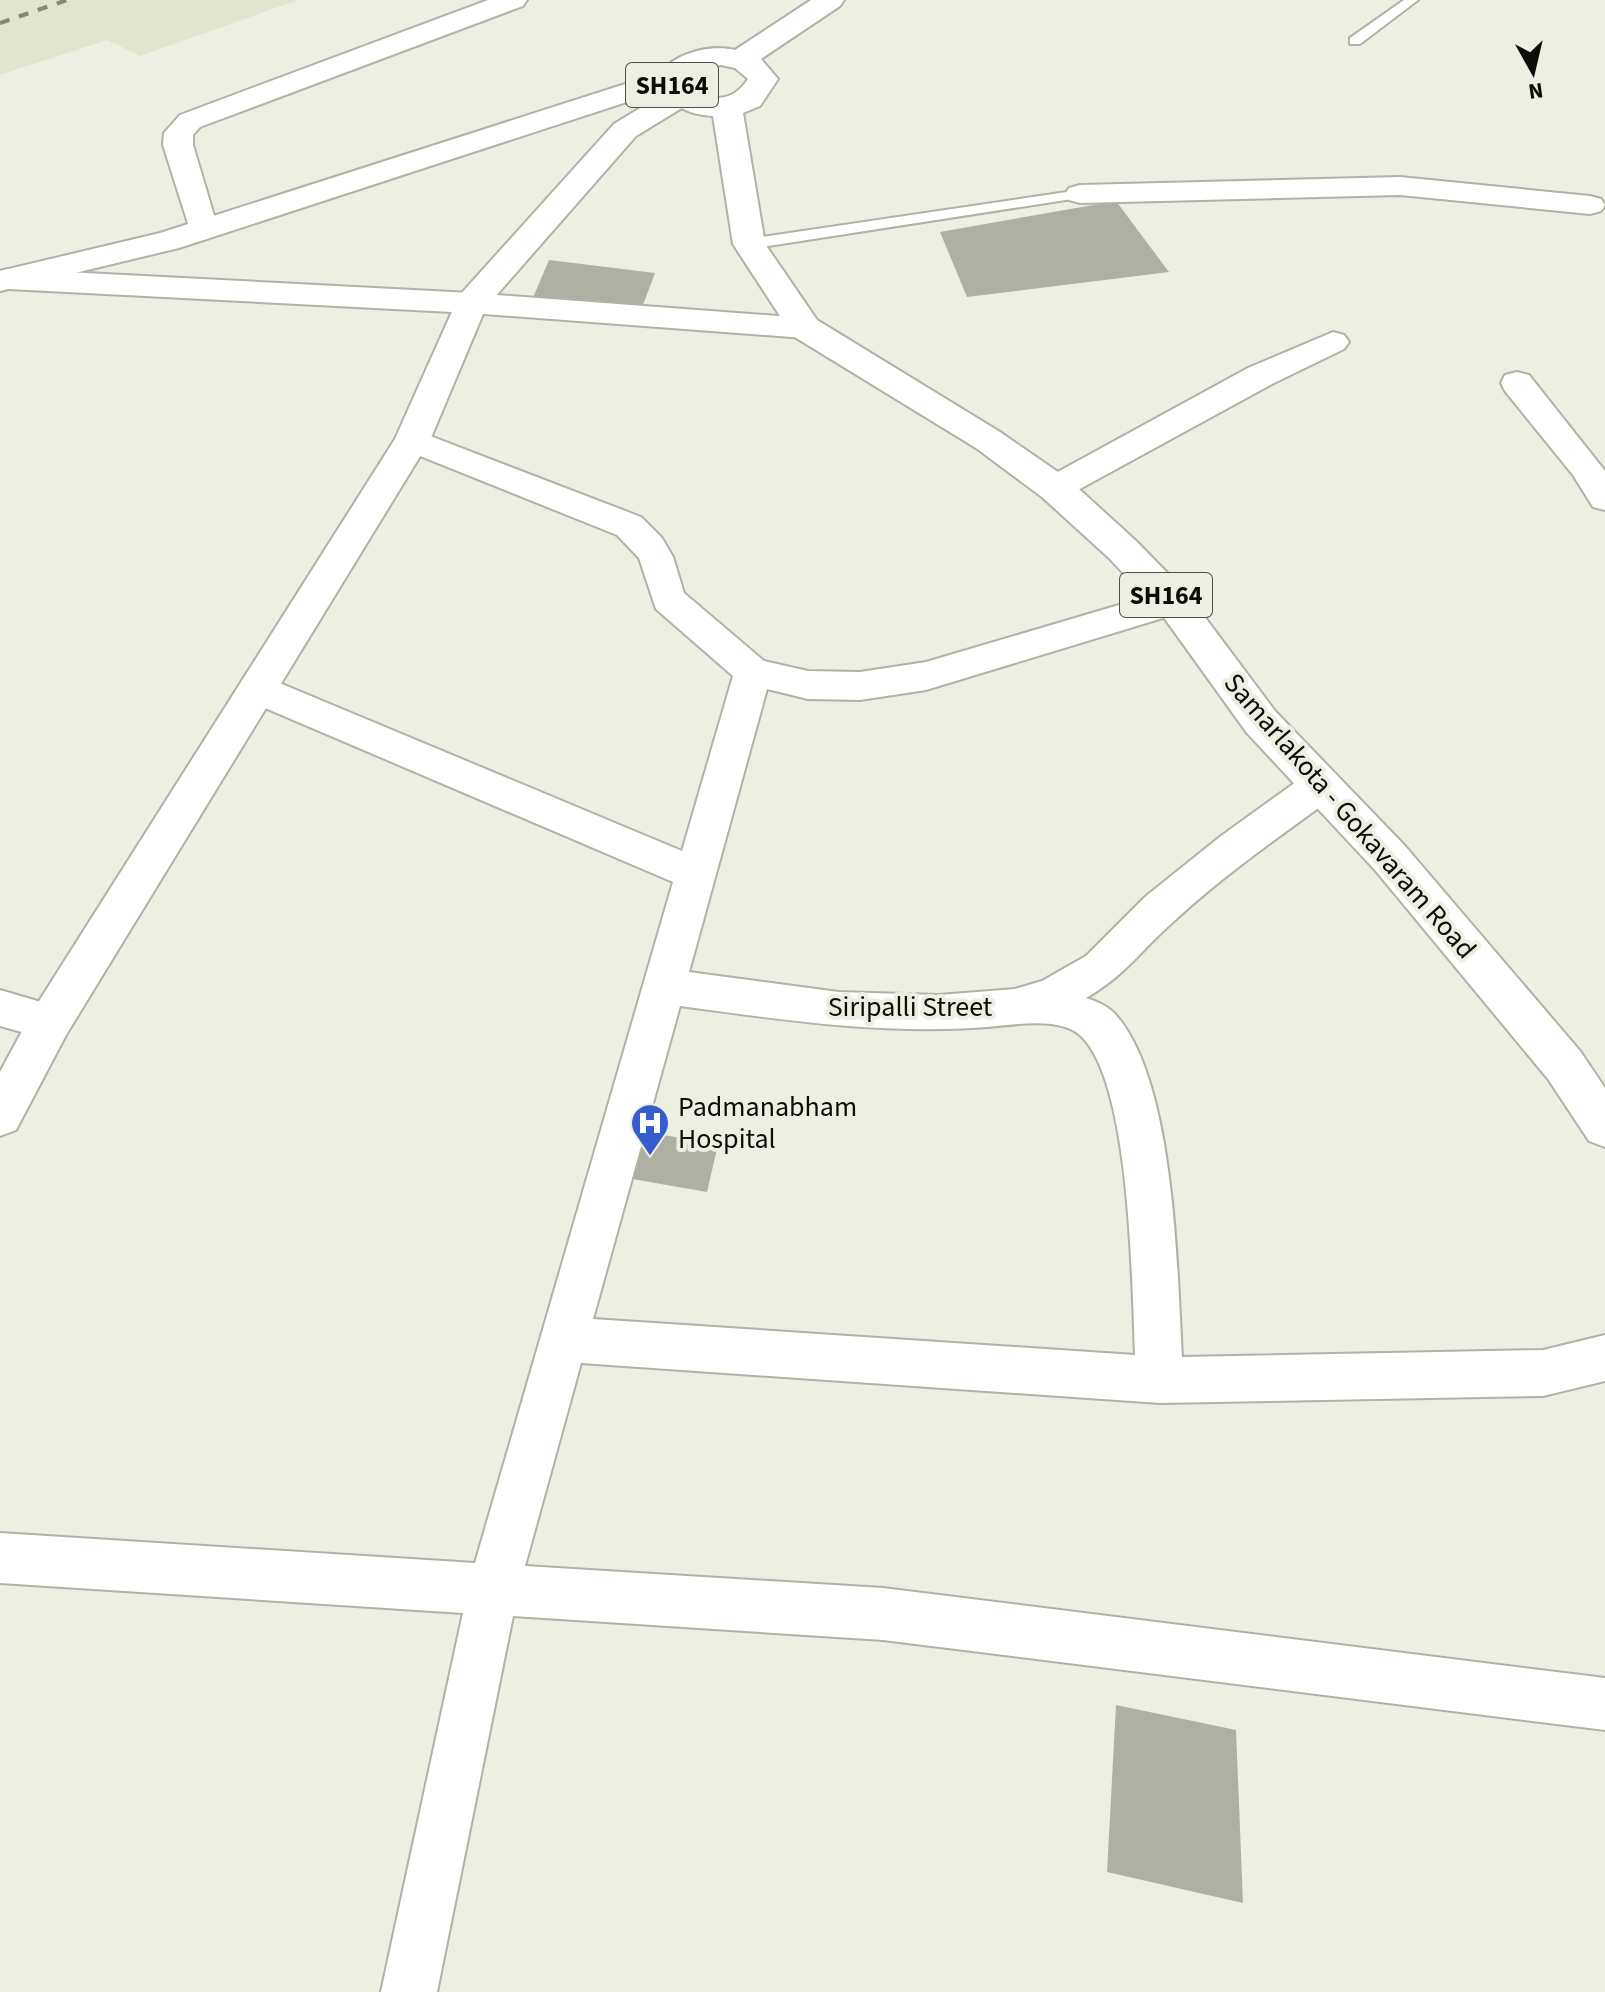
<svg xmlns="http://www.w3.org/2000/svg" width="1605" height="1992" viewBox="0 0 1605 1992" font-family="'Source Sans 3',sans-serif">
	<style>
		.built { fill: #e1e5d0 }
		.building { fill: #adb0a3 }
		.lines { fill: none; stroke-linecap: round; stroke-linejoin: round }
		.lane-casing { stroke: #afb2a5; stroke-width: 4 }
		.street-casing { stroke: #afb2a5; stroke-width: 4 }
		.secondary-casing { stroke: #afb2a5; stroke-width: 4 }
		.primary-casing { stroke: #afb2a5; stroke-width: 4 }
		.lane { fill: #fff; fill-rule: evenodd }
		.street { fill: #fff; fill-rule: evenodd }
		.secondary { fill: #fff; fill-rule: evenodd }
		.primary { fill: #fff; fill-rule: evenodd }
		.rail { stroke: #85867d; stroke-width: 4; stroke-dasharray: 10 10; stroke-linecap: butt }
		.labels { text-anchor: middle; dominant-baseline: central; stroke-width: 8; stroke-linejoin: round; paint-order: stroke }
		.shield { fill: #edefe2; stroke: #505049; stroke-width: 2 }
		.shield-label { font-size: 26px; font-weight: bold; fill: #0c0c08 }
		.street-label { font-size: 28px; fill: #0c0c08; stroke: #edefe2 }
		.poi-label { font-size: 28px; fill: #0c0c08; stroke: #edefe2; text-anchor: start }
	</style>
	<rect width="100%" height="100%" fill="#edefe2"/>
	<polygon class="built" points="0,0 298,0 140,56 107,40 0,75"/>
	<g class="building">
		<polygon points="1116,201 1169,272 967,297 940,232"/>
		<polygon points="549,260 655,273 640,313 532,300"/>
		<polygon points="633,1130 718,1144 707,1192 621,1177"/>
		<polygon points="1116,1705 1236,1730 1243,1903 1107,1872"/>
	</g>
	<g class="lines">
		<g class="lane-casing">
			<g id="lane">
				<polygon points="1404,0 1418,0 1360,44 1350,44 1350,38"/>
				<polygon points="1080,190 1085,191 1085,197 749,249 742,244 749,239"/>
			</g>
		</g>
		<g class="street-casing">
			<g id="street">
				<polygon points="488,0 527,0 523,6 200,127 193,135 193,145 218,229 214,236 203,238 192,236 163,145 164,133 180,115"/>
				<polygon points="1400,177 1590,196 1601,199 1605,205 1601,211 1590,214 1400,195 1080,203 1069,200 1065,194 1069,188 1080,185"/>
				<polygon points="8,269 471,293 805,318 816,321 821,328 816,335 805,338 471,313 8,289 0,287 0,271"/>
				<polygon points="1333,332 1344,335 1349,342 1344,349 1272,384 1067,496 1055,500 1043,496 1038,488 1043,480 1248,368"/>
				<polygon points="1517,372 1529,375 1605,471 1605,510 1593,507 1573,475 1505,391 1501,383 1505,375"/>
				<path d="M412,429L641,517L662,538L673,557L684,593L764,661L808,671L860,672L926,662L1173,589L1186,593L1191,602L1186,611L926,690L860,700L808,699L767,689L689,972L839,992L939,995L1015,989L1042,981L1086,956L1145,897L1221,836L1307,774L1321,770L1335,774L1340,785L1335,796C1280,836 1224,875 1174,921C1141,950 1126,975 1086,998C1096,1001 1105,1005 1113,1012C1175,1076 1177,1269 1182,1357L1543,1350L1605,1335V1381L1543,1396L1160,1403L581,1363L525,1566L883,1588L1605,1678V1730L883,1640L513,1616L437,1992H381L463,1613L0,1583V1533L475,1563L673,882L244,699L238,689L244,679L257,675L270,679L682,851L733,676L656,609L639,558L617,535L400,448L395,440L400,432ZM680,1006C783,1020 883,1035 987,1027C1014,1025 1060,1016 1081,1036C1131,1084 1132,1285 1135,1355L593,1319Z"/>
				<polygon points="0,990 65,1009 71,1022 65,1035 50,1040 0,1026"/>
			</g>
		</g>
		<g class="secondary-casing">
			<g id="secondary">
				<polygon points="672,69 682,72 687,78 682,84 179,248 0,291 0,271 160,233"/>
				<polygon points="679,88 690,91 694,97 690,103 636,136 486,307 430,440 66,1035 16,1130 0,1136 0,1072 34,1009 395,439 459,296 614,124 668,91"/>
			</g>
		</g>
		<g class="primary-casing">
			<path id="primary" d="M811,0H844L840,6L761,59L778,79L760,106L743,113L765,244L817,320L1000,432L1068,479L1135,540L1186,592L1275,711L1405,846L1580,1051L1605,1088V1147L1589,1141L1548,1079L1375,870L1247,733L1160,612L1109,558L1042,497L976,448L793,336L733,244L713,116C688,115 662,103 658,76C673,53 710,44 735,50ZM721,65L735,68L748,79C733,102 710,104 689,85L688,78L697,70Z"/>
		</g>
		<use href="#lane" class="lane"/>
		<use href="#street" class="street"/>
		<use href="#secondary" class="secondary"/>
		<use href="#primary" class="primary"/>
		<polyline class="rail" points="0,23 67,0"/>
	</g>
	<defs>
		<g id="hospital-pin" transform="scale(2)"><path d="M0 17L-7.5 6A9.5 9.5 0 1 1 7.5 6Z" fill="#355dcd" stroke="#edefe2"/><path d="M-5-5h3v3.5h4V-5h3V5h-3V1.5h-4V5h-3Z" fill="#fff"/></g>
	</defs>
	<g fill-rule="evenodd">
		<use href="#hospital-pin" x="650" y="1123"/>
	</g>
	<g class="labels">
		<g class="shield">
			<rect x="626" y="63" width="92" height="44" rx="6"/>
			<rect x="1120" y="573" width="92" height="44" rx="6"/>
		</g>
		<g class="shield-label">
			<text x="672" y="85">SH164</text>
			<text x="1166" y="595">SH164</text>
		</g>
		<g class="street-label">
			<text transform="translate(1350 816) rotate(49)">Samarlakota - Gokavaram Road</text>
			<text x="910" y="1007">Siripalli Street</text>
		</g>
		<g class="poi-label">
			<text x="678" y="1107">Padmanabham<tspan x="678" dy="32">Hospital</tspan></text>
		</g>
	</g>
	<g transform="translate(1533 72) rotate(172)" stroke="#edefe2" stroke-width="6" paint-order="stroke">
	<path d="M0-6L14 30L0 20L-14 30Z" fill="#0c0c08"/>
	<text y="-12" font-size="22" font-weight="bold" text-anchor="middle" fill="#0c0c08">N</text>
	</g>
</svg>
